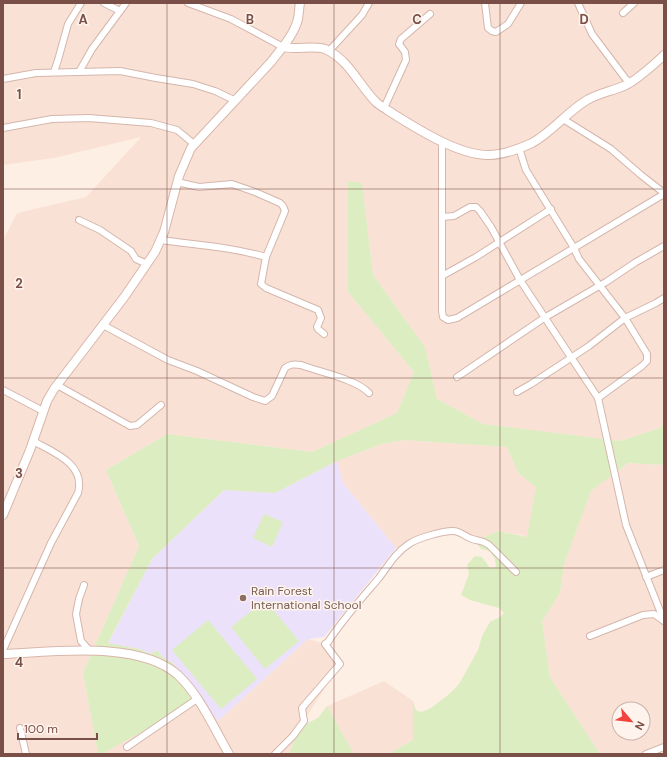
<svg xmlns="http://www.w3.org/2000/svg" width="667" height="757" viewBox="0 0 667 757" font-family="'DM Sans',sans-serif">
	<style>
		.residential { fill: #f9e2d5; fill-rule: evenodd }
		.education { fill: #ece1fb }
		.green { fill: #dcedc1 }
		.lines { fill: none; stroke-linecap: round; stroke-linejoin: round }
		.street-casing { stroke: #d4b6ac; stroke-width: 8 }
		.secondary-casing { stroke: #d9b6ab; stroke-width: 10 }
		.street { stroke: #fff; stroke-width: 6 }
		.secondary { stroke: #fff; stroke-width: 8 }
		.grid { fill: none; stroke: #7a4f47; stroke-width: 1; stroke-opacity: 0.55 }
		.education-dot { fill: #8d6e63; stroke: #fff4ed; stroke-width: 1.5 }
		.labels { text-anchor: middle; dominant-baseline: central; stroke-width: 3; stroke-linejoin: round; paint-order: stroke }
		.education-label { font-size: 12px; fill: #785e54; stroke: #fff4ed; text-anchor: start }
		.grid-label { font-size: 13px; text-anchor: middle; font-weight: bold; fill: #7a4f47; stroke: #fff4ed; stroke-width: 3; stroke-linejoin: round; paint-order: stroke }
	</style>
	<rect width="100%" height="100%" fill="#feefe5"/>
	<g class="residential">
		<polygon points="3,3 664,3 664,423 660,428 620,441 483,424 437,399 425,347 373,275 362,184 348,292 414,372 397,413 312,452 167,434 106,470 139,546 83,673 98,754 3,754 3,240 17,213 86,197 141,137 54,158 3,165"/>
		<polygon points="404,440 507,447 518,473 536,487 527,537 521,535 498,531 478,540 458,532 429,537 399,552 343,483 337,461 382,444"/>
		<path d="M628,463L664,465V754H600L550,677L542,621L560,593L564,564L591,490ZM619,709H643V733H619Z"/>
		<polygon points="308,639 325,644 340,664 300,727 289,754 102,754 201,699 218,721"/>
		<polygon points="384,681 413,701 413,740 389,754 354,754 327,706"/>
	</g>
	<polygon class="education" points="337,461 343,483 396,548 324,637 308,639 218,721 172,662 166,660 156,650 151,654 139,649 108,644 152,559 224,490 275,493"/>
	<g class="green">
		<polygon points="348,181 362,183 373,275 425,347 437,399 483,424 620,441 660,428 664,423 664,465 628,463 591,491 564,564 560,593 542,621 550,677 600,754 389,754 413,740 413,701 416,710 421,712 431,708 448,695 459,684 478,650 482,636 490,622 500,617 504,613 499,608 470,600 461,595 469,574 467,565 475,556 482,557 490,568 496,567 495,559 490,551 481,549 474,540 478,540 498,531 527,537 536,487 518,473 507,447 404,440 382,444 337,461 275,493 224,490 152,559 108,643 139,649 151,654 156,650 166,660 172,662 201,699 102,754 98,754 83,673 139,546 106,470 167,434 312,452 397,413 414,372 348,292"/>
		<polygon points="264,514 283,522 272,547 253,538"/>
		<polygon points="265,600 299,641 265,669 231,627"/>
		<polygon points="208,620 257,679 221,709 172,650"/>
		<polygon points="327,706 354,754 289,754 300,727 318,718"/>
	</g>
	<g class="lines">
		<g class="street-casing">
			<g id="street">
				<polyline points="104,3 120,11"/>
				<polyline points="188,3 231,19 283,47"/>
				<polyline points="485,3 488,28 492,31 496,32 508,24 521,3"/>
				<polyline points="578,3 592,34 625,78 630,83"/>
				<polyline points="623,13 634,3"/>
				<polyline points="329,51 362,15 369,3"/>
				<polyline points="54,72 58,60 68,24 81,3"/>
				<polyline points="79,72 92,49 126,3"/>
				<polyline points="3,79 36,73 120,71 156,78 193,84 215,91 234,100"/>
				<polyline points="384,108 406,60 405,52 399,44 401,39 430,14"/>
				<polyline points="563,119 611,149 641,175 664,193"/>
				<polyline points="3,128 52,119 89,118 151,123 177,130 194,144"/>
				<polyline points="442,142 442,311 443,317 448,320 457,318 664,194"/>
				<polyline points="519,148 526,170 574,248 579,259 625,318 647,354 647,361 642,366 598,398"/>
				<polyline points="177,182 199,187 232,184 255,192 280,203 283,206 285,211 266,257 261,284 266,288 318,310 321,318 317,327 318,329 324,334"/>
				<polyline points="442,217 454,216 470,207 476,207 480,211 491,227 520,280 598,398 626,525 664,621"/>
				<polyline points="79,220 100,230 131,251 136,259 147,264"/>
				<path d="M161,240C197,245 231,247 266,257"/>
				<polyline points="442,276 476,257 551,209"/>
				<path d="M103,325L168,360L197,371L253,397L265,401L272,396L285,368C290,364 294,364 301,365C319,372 356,379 369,393"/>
				<polyline points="457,377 544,318 606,282 636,262 664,246"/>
				<polyline points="57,385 130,426 137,425 161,405"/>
				<polyline points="3,390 43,411"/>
				<polyline points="517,392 531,384 589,346 625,318 656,303 664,298"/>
				<polyline points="646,577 664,570"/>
				<polyline points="84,585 79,599 76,614 81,641 90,651"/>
				<polyline points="590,636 643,615 654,614 664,621"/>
				<path d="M3,650L51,543L78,493C86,464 53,452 33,441"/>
				<polyline points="20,728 26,754"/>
				<polyline points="127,747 197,699"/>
				<path d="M275,754L293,736L304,721L302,708L340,664L325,644L328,642C343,619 361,599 379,578C388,566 396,552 409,544C417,538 443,531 453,531C461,531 465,537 472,539C479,541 484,541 489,545L516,572"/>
				<polyline points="646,754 664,747"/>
			</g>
		</g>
		<g class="secondary-casing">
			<g id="secondary">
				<path d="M283,47C296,50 315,45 325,49C350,60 359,86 377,103C382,107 389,111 395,115C419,130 459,155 488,155C502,155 519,149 532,143C552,132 567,112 587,100C599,93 613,91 626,85C634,82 657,62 664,55"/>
				<path d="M3,515L30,450L47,401L54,389L125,296L155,252L164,232L179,176L191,148L271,62C281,49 294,35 298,19C299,14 299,8 300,3"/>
				<path d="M3,654C52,652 139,640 178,675C200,696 214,728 229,754"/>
			</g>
		</g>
		<use href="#street" class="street"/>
		<use href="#secondary" class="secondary"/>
	</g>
	<path class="grid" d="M167,3V754M334,3V754M500,3V754M3,189H664M3,378H664M3,568H664"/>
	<circle class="education-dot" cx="243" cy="598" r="4"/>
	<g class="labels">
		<g class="education-label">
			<text x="251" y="591">Rain Forest<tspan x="251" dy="14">International School</tspan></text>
		</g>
	</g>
	<g class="grid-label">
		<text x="83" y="24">A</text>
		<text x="250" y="24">B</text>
		<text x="417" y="24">C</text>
		<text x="584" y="24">D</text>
		<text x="19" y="99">1</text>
		<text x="19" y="288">2</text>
		<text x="19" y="478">3</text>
		<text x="19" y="667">4</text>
	</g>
	<rect width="667" height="757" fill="none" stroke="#7a4f47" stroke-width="8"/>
	<g transform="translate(631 721) rotate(118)"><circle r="19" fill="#fff4ed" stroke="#cab2ab"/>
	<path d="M0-3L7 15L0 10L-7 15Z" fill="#f2433f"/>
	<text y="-6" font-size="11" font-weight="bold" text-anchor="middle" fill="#7a4f47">N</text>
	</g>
	<path d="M18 733v6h79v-6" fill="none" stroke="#7a4f47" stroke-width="2"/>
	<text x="24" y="733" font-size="12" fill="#7a4f47" stroke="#fff4ed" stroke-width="3" paint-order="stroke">100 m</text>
</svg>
